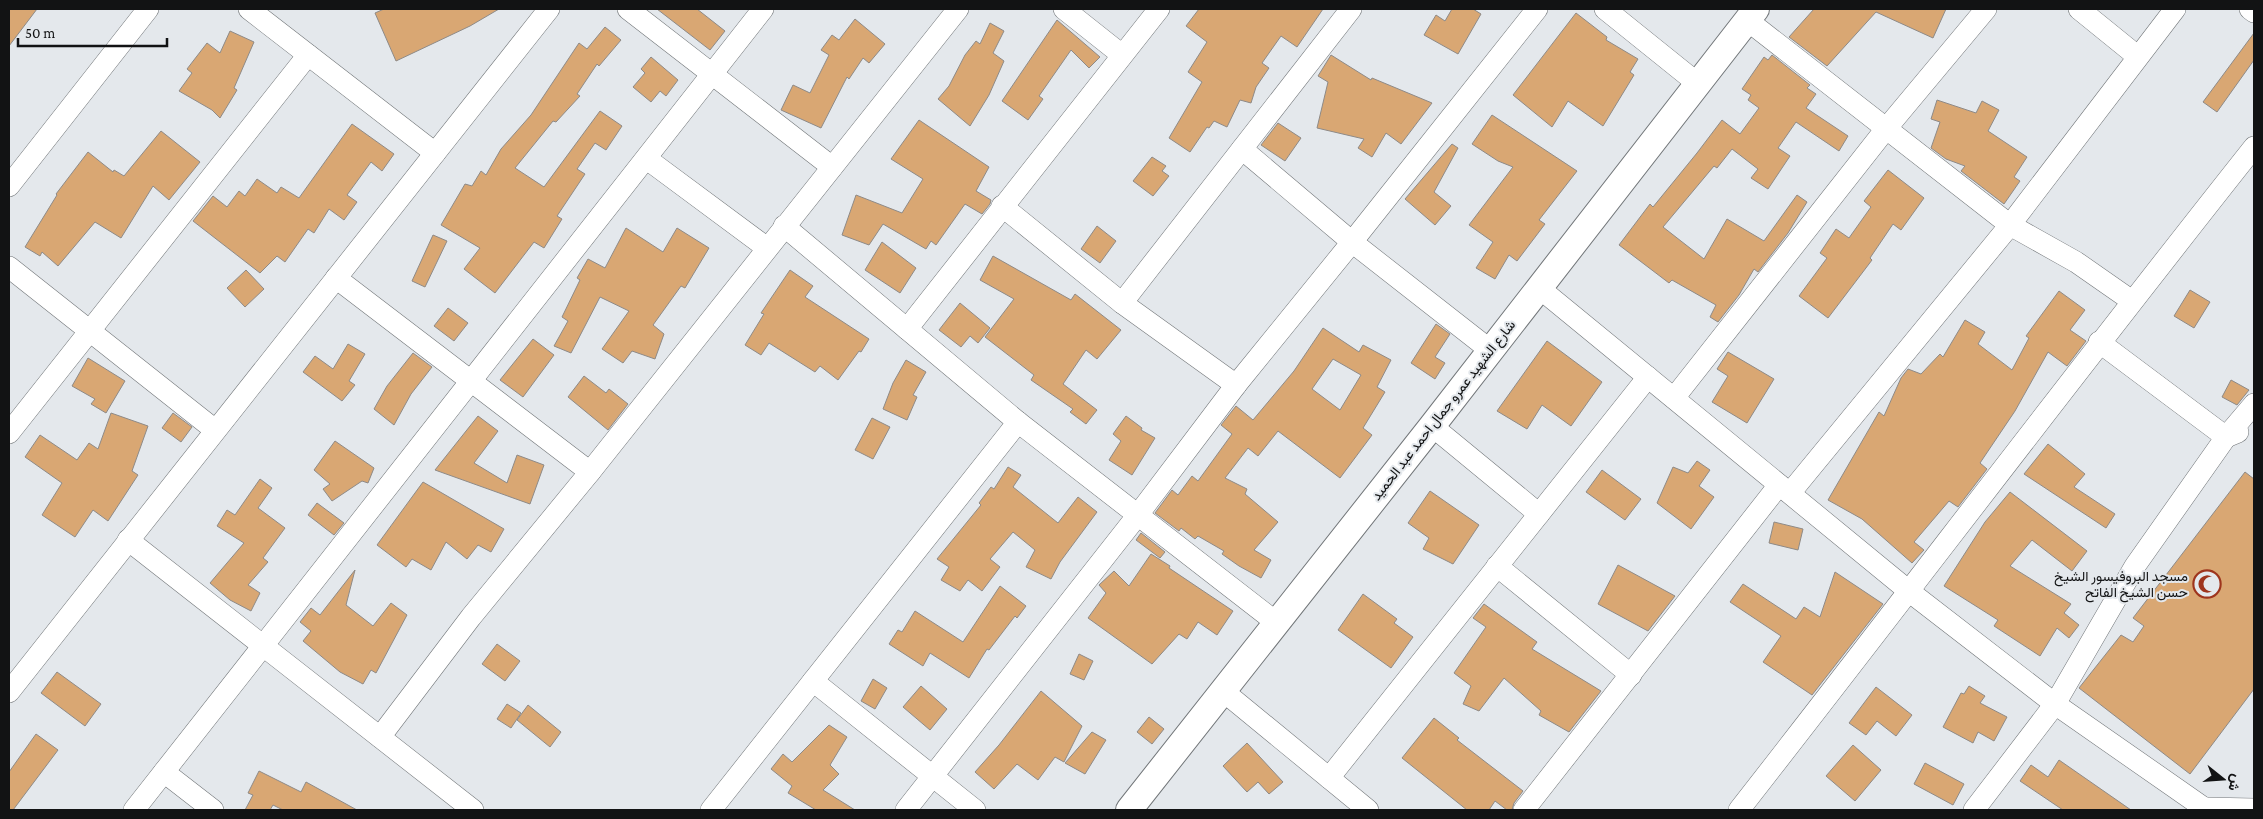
<svg xmlns="http://www.w3.org/2000/svg" width="2263" height="819" viewBox="0 0 2263 819" font-family="'Crimson Pro',Vazirmatn,serif">
	<style>
		.building { fill: #d9a773; stroke: #8e8a87; fill-rule: evenodd }
		.lines { fill: none; stroke-linecap: round; stroke-linejoin: round }
		.minor-casing { stroke: #727679; stroke-width: 22 }
		.tertiary-casing { stroke: #727679; stroke-width: 28 }
		.minor { stroke: #fff; stroke-width: 21 }
		.tertiary { stroke: #fff; stroke-width: 26 }
		.labels { text-anchor: middle; dominant-baseline: central; stroke-width: 4; stroke-linejoin: round; paint-order: stroke }
		.street-label { font-size: 14px; fill: #121314; stroke: #e4e8ec }
		.poi-label { font-size: 14px; fill: #121314; stroke: #e4e8ec; text-anchor: end }
	</style>
	<rect width="100%" height="100%" fill="#e4e8ec"/>
	<g class="building">
		<polygon points="9,9 37,9 9,46"/>
		<polygon points="384,9 499,9 470,26 396,61 375,13"/>
		<polygon points="657,9 697,9 725,31 710,50"/>
		<polygon points="1199,9 1323,9 1297,47 1281,36 1262,63 1269,68 1256,87 1251,103 1240,100 1227,127 1214,121 1209,128 1207,127 1190,152 1169,138 1202,82 1188,72 1207,42 1186,26"/>
		<polygon points="1452,9 1473,9 1481,14 1458,54 1424,35 1436,15 1445,21"/>
		<polygon points="1814,9 1946,9 1933,38 1876,12 1827,66 1789,37"/>
		<polygon points="1576,13 1607,37 1606,40 1638,59 1630,72 1634,75 1603,126 1568,101 1552,127 1513,95"/>
		<polygon points="855,19 885,44 869,63 863,58 849,79 847,77 821,128 781,110 793,85 810,93 829,55 821,50 832,35 839,40"/>
		<polygon points="1057,20 1100,57 1089,68 1071,50 1039,96 1043,99 1028,120 1002,101"/>
		<polygon points="990,23 1004,31 993,53 1004,61 989,95 970,126 938,99 949,86 965,55 976,41 980,44"/>
		<polygon points="605,27 621,40 599,66 597,64 577,94 580,96 556,122 553,121 515,168 544,187 600,111 622,126 606,150 595,143 577,169 585,174 557,216 562,219 544,248 534,242 495,293 464,269 480,248 441,225 465,184 472,186 481,171 486,175 501,149 531,115 579,43 587,49"/>
		<polygon points="230,31 254,42 234,88 237,90 220,118 212,110 179,91 192,73 187,69 207,43 220,53"/>
		<polygon points="2254,33 2254,60 2217,112 2203,102"/>
		<polygon points="1331,55 1371,80 1372,78 1432,103 1401,144 1386,133 1372,157 1358,148 1364,139 1317,128 1328,82 1318,76"/>
		<polygon points="1772,55 1810,85 1807,88 1816,94 1806,108 1848,136 1839,151 1796,122 1778,148 1790,156 1768,189 1751,178 1758,169 1732,149 1717,168 1714,166 1663,227 1704,259 1727,219 1764,241 1797,195 1807,202 1788,233 1758,272 1754,269 1739,295 1718,322 1710,317 1716,305 1672,280 1669,283 1619,245 1650,204 1653,207 1697,153 1722,120 1740,134 1759,108 1748,100 1751,95 1742,89 1764,57 1768,60"/>
		<polygon points="651,57 678,80 666,96 660,91 651,102 633,87 645,73 641,69"/>
		<polygon points="1937,100 1976,113 1982,101 1999,110 1988,131 2027,157 2014,177 2020,181 2004,204 1961,171 1965,166 1946,159 1931,148 1940,122 1931,119"/>
		<polygon points="1492,115 1577,171 1539,220 1545,224 1517,261 1509,255 1495,279 1476,268 1493,242 1469,225 1513,167 1498,161 1472,144"/>
		<polygon points="919,120 989,167 976,191 991,200 990,204 982,214 965,204 936,245 931,241 926,249 883,224 869,245 842,235 856,195 902,213 923,179 891,159"/>
		<polygon points="1278,123 1301,138 1285,161 1261,145"/>
		<polygon points="352,124 394,154 382,171 371,162 347,195 357,202 344,220 329,209 314,233 308,229 285,262 277,256 260,273 193,221 213,196 227,207 239,191 245,196 257,179 277,193 281,187 299,198"/>
		<polygon points="161,131 200,162 169,200 153,186 121,238 95,222 58,266 42,252 40,256 25,247 57,195 56,194 88,152 113,172 114,170 124,176"/>
		<polygon points="1452,144 1458,148 1434,192 1451,206 1435,225 1405,199"/>
		<polygon points="1152,157 1166,166 1162,171 1169,176 1153,196 1133,181"/>
		<polygon points="1888,170 1924,198 1901,230 1893,224 1870,258 1872,260 1828,318 1799,296 1827,258 1820,253 1836,229 1849,238 1871,207 1864,201"/>
		<polygon points="1097,226 1116,241 1100,263 1081,249"/>
		<polygon points="626,228 663,252 677,228 709,248 685,288 681,286 653,325 664,334 655,359 632,351 623,363 602,349 629,311 600,297 571,353 554,346 568,321 562,317 580,280 577,278 588,259 605,268"/>
		<polygon points="433,235 447,241 425,287 412,281"/>
		<polygon points="882,242 916,268 900,293 865,270"/>
		<polygon points="993,256 1071,300 1075,294 1121,330 1097,359 1086,350 1063,384 1097,410 1086,424 1070,412 1073,409 1031,380 1034,375 985,337 1014,299 980,280"/>
		<polygon points="246,270 264,289 245,307 227,288"/>
		<polygon points="790,270 813,286 805,297 869,339 861,352 859,351 838,380 820,366 815,372 769,343 761,355 745,345 764,314 761,313"/>
		<polygon points="2190,290 2210,302 2194,328 2174,316"/>
		<polygon points="2059,291 2085,310 2070,330 2086,341 2067,366 2048,352 2015,411 1980,463 1987,469 1958,507 1949,501 1914,542 1924,550 1912,563 1862,519 1828,500 1879,412 1884,416 1901,378 1908,369 1921,374 1940,354 1943,357 1965,320 1985,332 1978,344 2012,370 2029,338 2026,336"/>
		<polygon points="960,303 990,328 978,343 970,336 961,347 939,330"/>
		<polygon points="448,308 468,323 454,341 434,326"/>
		<polygon points="1436,324 1450,334 1435,357 1445,363 1435,379 1411,363"/>
		<path d="M1323,328L1359,352L1363,345L1391,360L1377,387L1385,392L1363,428L1372,435L1340,478L1278,431L1258,456L1248,448L1225,478L1247,489L1245,494L1278,522L1254,550L1271,560L1261,578L1239,566L1222,554L1224,551L1198,536L1195,539L1181,528L1179,531L1155,513L1172,490L1178,495L1192,476L1198,481L1232,434L1221,425L1236,406L1253,420L1294,371ZM1333,359L1361,375L1340,410L1312,389Z"/>
		<polygon points="533,339 554,355 523,397 500,380"/>
		<polygon points="1547,341 1602,382 1571,426 1542,405 1527,429 1497,411"/>
		<polygon points="348,344 365,354 349,381 355,385 342,401 303,372 315,356 333,369"/>
		<polygon points="1728,352 1774,379 1747,423 1712,402 1728,376 1717,369"/>
		<polygon points="413,353 432,367 411,394 394,425 374,409 387,386"/>
		<polygon points="88,358 125,381 106,413 91,404 95,399 72,386"/>
		<polygon points="906,360 926,372 913,395 917,397 907,420 883,409 893,383"/>
		<polygon points="584,376 606,393 609,389 628,404 608,430 568,397"/>
		<polygon points="2231,380 2249,390 2237,405 2222,397"/>
		<polygon points="111,413 148,426 132,471 138,475 108,521 93,510 75,537 42,515 62,483 25,457 40,435 77,460 89,443 98,449"/>
		<polygon points="173,413 192,427 181,442 162,428"/>
		<polygon points="478,416 498,431 474,463 507,483 517,455 544,465 530,504 435,470"/>
		<polygon points="1126,416 1142,428 1141,430 1155,438 1132,475 1109,460 1121,441 1113,434"/>
		<polygon points="872,418 890,427 873,459 855,450"/>
		<polygon points="335,441 374,468 368,483 362,481 332,501 323,489 330,484 314,470"/>
		<polygon points="2048,444 2085,474 2074,487 2115,514 2106,528 2024,474"/>
		<polygon points="1697,461 1710,470 1699,486 1714,497 1691,529 1657,503 1673,467 1688,473"/>
		<polygon points="1008,467 1021,475 1013,487 1058,523 1078,497 1097,512 1060,562 1051,579 1026,567 1035,550 1013,532 990,559 1000,567 982,591 968,580 960,591 941,580 949,567 937,559 981,505 979,503 991,487 994,489"/>
		<polygon points="1602,470 1641,499 1625,520 1586,492"/>
		<polygon points="2245,472 2254,479 2254,689 2190,774 2079,688 2121,635 2133,642 2144,626 2133,618"/>
		<polygon points="260,479 272,488 258,508 285,528 263,558 268,562 248,585 260,593 251,611 230,600 210,583 244,543 217,526 227,510 235,515"/>
		<polygon points="423,482 504,529 491,552 478,545 467,559 446,542 431,570 412,559 406,567 377,545"/>
		<polygon points="1430,491 1479,525 1453,564 1423,549 1429,538 1408,523"/>
		<polygon points="2010,492 2087,551 2072,571 2032,540 2010,566 2071,604 2064,613 2079,625 2069,638 2057,628 2040,656 1994,626 1998,620 1944,586 1985,522"/>
		<polygon points="317,503 344,523 334,535 308,515"/>
		<polygon points="1774,522 1803,529 1798,550 1769,543"/>
		<polygon points="1141,533 1165,552 1160,558 1136,540"/>
		<polygon points="1151,554 1170,566 1169,568 1233,611 1217,635 1198,622 1187,639 1179,634 1152,664 1088,618 1106,593 1099,585 1114,571 1129,586"/>
		<polygon points="1618,565 1675,596 1648,631 1598,604"/>
		<polygon points="355,570 346,605 373,626 391,603 407,615 376,673 371,670 363,684 340,672 303,641 311,631 300,622 311,608 320,615"/>
		<polygon points="1835,572 1883,604 1812,695 1763,662 1781,636 1730,602 1743,584 1796,619 1804,607 1820,617"/>
		<polygon points="1000,586 1026,606 1017,618 1015,616 989,650 987,649 969,678 930,653 923,666 889,644 898,630 902,632 915,611 963,642"/>
		<polygon points="1363,594 1397,619 1394,623 1413,637 1391,668 1338,630"/>
		<polygon points="1484,604 1537,642 1532,649 1601,691 1569,732 1539,715 1541,711 1504,678 1479,711 1463,704 1471,686 1454,673 1486,627 1473,618"/>
		<polygon points="497,644 520,661 505,681 482,664"/>
		<polygon points="1079,654 1093,661 1084,680 1070,674"/>
		<polygon points="57,672 101,704 85,726 41,693"/>
		<polygon points="873,679 887,688 875,709 861,701"/>
		<polygon points="921,686 947,709 930,730 903,707"/>
		<polygon points="1969,686 1985,696 1980,703 2007,717 1994,741 1978,732 1973,743 1943,727 1961,693 1964,694"/>
		<polygon points="1876,687 1912,715 1896,736 1877,721 1866,735 1849,723"/>
		<polygon points="1041,691 1082,726 1064,762 1055,757 1038,780 1017,764 994,789 975,772 999,745"/>
		<polygon points="507,704 521,713 511,728 497,719"/>
		<polygon points="528,705 561,732 550,747 517,720"/>
		<polygon points="1149,717 1164,729 1152,744 1137,732"/>
		<polygon points="1434,718 1459,738 1457,740 1523,791 1514,803 1512,810 1507,810 1495,801 1489,810 1467,810 1402,758"/>
		<polygon points="829,725 847,737 830,765 839,774 823,790 855,810 816,810 788,793 792,786 771,769 783,754 792,762"/>
		<polygon points="1092,732 1106,740 1085,774 1065,763"/>
		<polygon points="36,734 58,750 13,810 9,810 9,772"/>
		<polygon points="1247,743 1283,782 1269,794 1258,782 1247,792 1223,766"/>
		<polygon points="1853,745 1881,770 1855,801 1826,776"/>
		<polygon points="2059,760 2131,810 2063,810 2020,781 2031,765 2048,777"/>
		<polygon points="1925,763 1964,784 1953,805 1914,784"/>
		<polygon points="259,771 301,792 306,782 357,810 283,810 273,805 270,810 245,810 253,795 248,793"/>
	</g>
	<g class="lines">
		<g class="minor-casing">
			<g id="minor">
				<polyline points="249,9 435,153"/>
				<polyline points="628,9 832,167"/>
				<polyline points="1064,9 1122,55"/>
				<polyline points="1605,9 1697,83"/>
				<polyline points="2079,9 2137,56"/>
				<polyline points="2250,9 2254,12"/>
				<polyline points="1747,20 2010,225 2076,262 2132,301"/>
				<polyline points="1242,149 1352,242 1490,350"/>
				<polyline points="647,159 767,248"/>
				<polyline points="9,186 148,9"/>
				<polyline points="1002,206 1122,303 1236,385"/>
				<polyline points="784,226 1018,422 1277,623"/>
				<polyline points="9,267 215,430"/>
				<polyline points="336,278 590,472"/>
				<polyline points="1538,287 1910,592 2055,704 2207,810"/>
				<polyline points="1122,303 1351,9"/>
				<polyline points="907,329 1159,9"/>
				<polyline points="2099,342 2226,437 2238,432"/>
				<polyline points="1674,398 1885,130 1986,9"/>
				<polyline points="1432,426 1539,514"/>
				<polyline points="9,433 308,55"/>
				<polyline points="1790,493 2010,225 2175,9"/>
				<polyline points="128,540 473,810"/>
				<polyline points="1497,566 1631,675"/>
				<polyline points="813,681 975,810"/>
				<polyline points="1223,691 1368,810"/>
				<polyline points="9,692 549,9"/>
				<polyline points="380,737 471,617 590,472 958,9"/>
				<polyline points="164,772 213,810"/>
				<polyline points="1329,778 1648,377"/>
				<polyline points="2204,808 2254,809"/>
				<polyline points="134,810 763,9"/>
				<polyline points="711,810 1018,422"/>
				<polyline points="906,810 1137,516 1236,385 1352,242 1537,9"/>
				<polyline points="1524,810 1779,485"/>
				<path d="M1739,810C1911,590 2080,366 2254,147"/>
				<polyline points="1974,810 2055,704 2135,566 2226,437 2254,404"/>
			</g>
		</g>
		<g class="tertiary-casing">
			<polyline id="tertiary" points="1129,810 1432,426 1756,9"/>
		</g>
		<use href="#minor" class="minor"/>
		<use href="#tertiary" class="tertiary"/>
	</g>
	<defs>
		<g id="mosque-ring" transform="scale(1.4375)"><circle r="9.5" fill="#e4e8ec" stroke="#9e351d" stroke-width="1.5"/><path d="M3.5-4.9A6 6 0 1 0 3.5 4.9A5 5 0 1 1 3.5-4.9Z" fill="#9e351d"/></g>
	</defs>
	<g fill-rule="evenodd">
		<use href="#mosque-ring" x="2207" y="584"/>
	</g>
	<g class="labels">
		<g class="street-label">
			<text transform="translate(1443 410) rotate(-52)">شارع الشهيد عمرو جمال احمد عبد الحميد</text>
		</g>
		<g class="poi-label">
			<text x="2188" y="576">مسجد البروفيسور الشيخ<tspan x="2188" dy="16">حسن الشيخ الفاتح</tspan></text>
		</g>
	</g>
	<rect width="2263" height="819" fill="none" stroke="#121314" stroke-width="20"/>
	<g transform="translate(2223 779) rotate(107)" stroke="#e4e8ec" stroke-width="4" paint-order="stroke">
	<path d="M0-4L9 19L0 12L-9 19Z" fill="#121314"/>
	<text y="-8" font-size="14" font-weight="bold" text-anchor="middle" fill="#121314">ش</text>
	</g>
	<path d="M18 38v8h149v-8" fill="none" stroke="#121314" stroke-width="2.5"/>
	<text x="25" y="38" font-size="15" fill="#121314" stroke="#e4e8ec" stroke-width="4" paint-order="stroke">50 m</text>
</svg>
